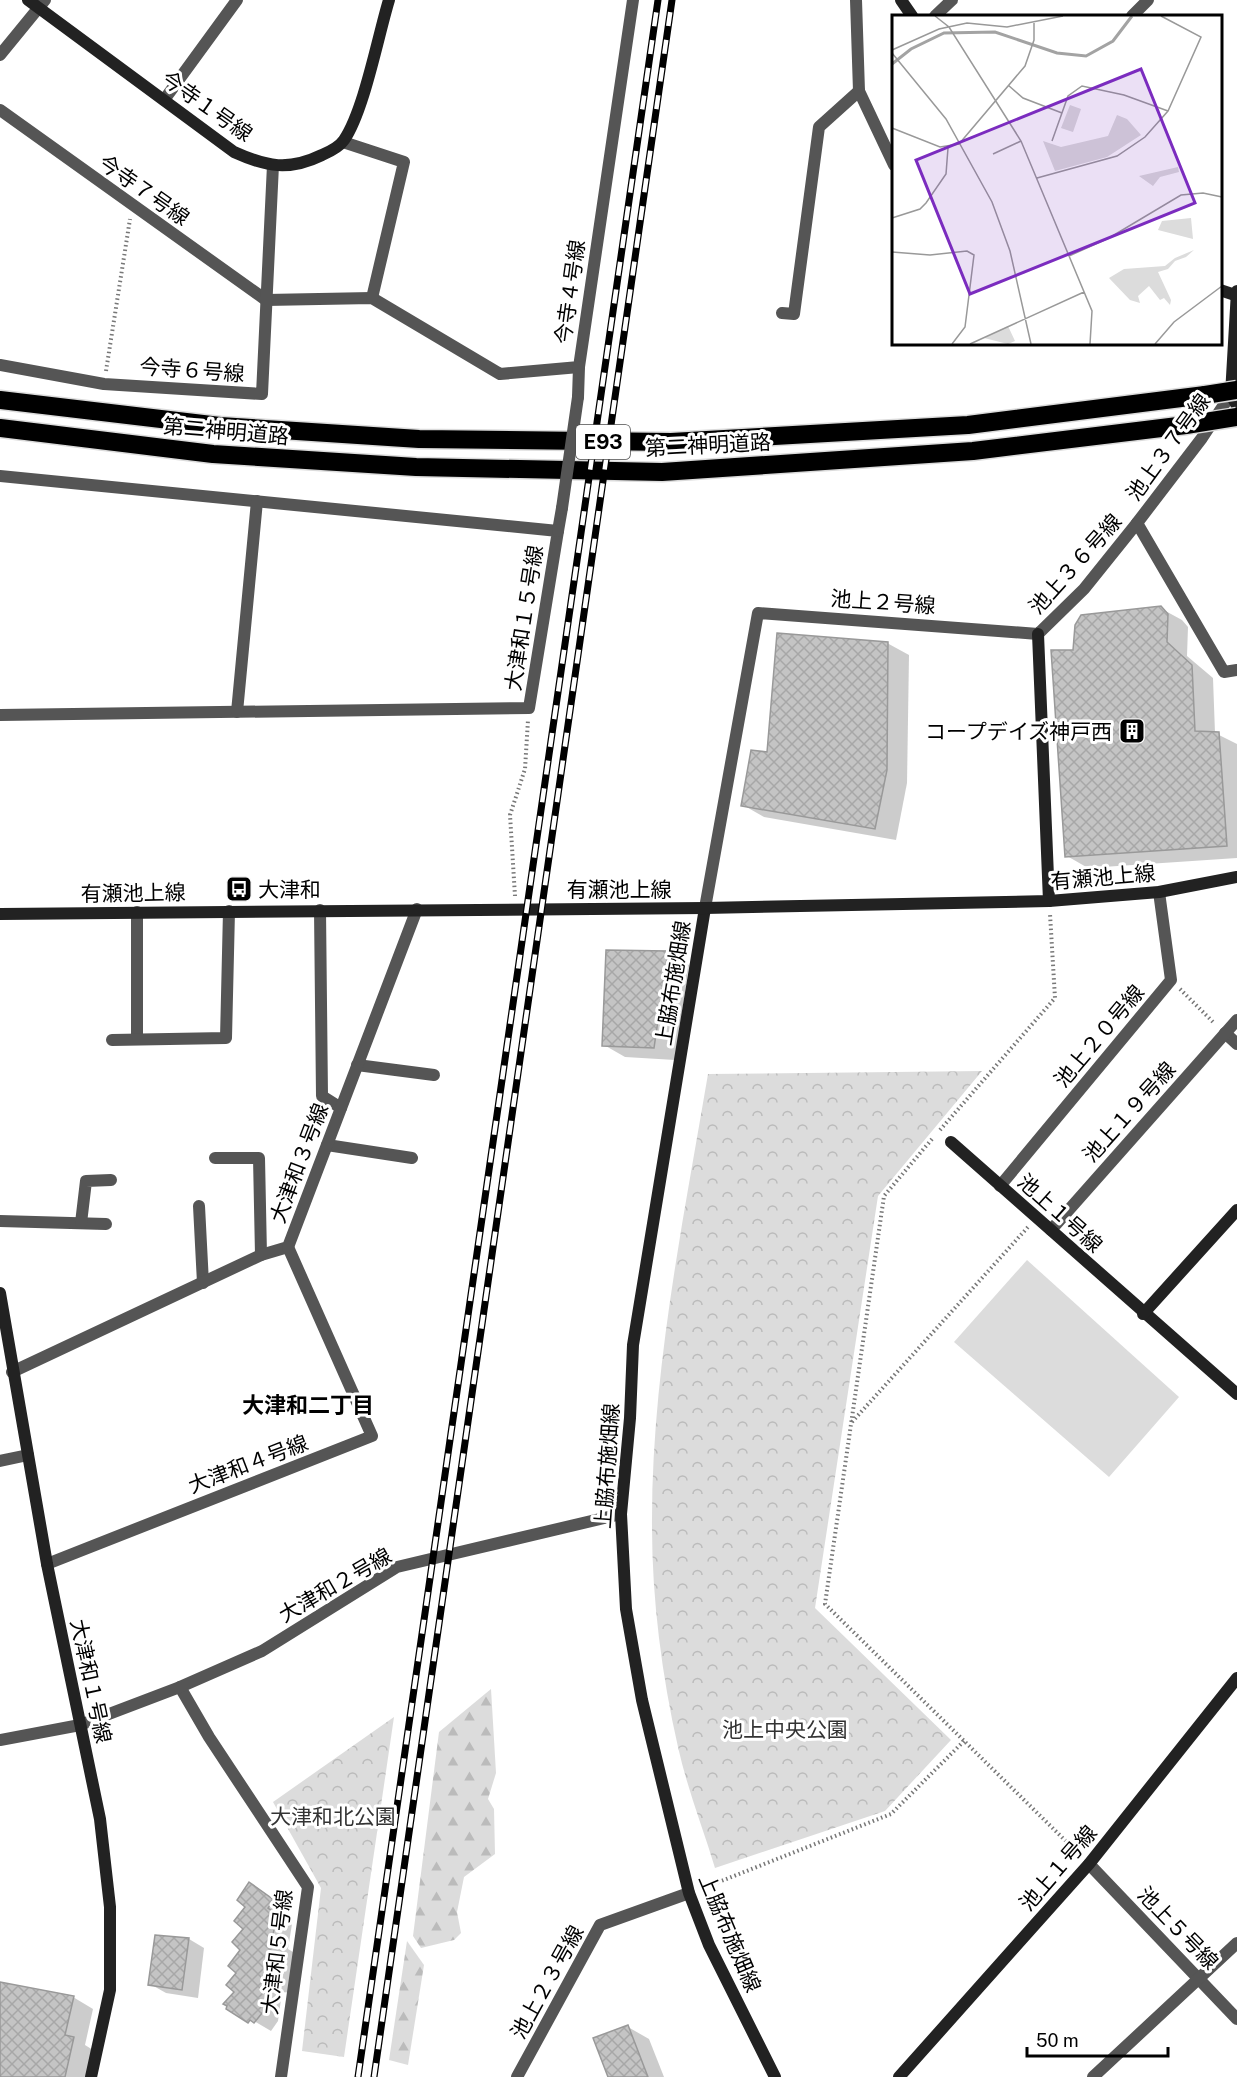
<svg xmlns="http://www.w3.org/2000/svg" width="1237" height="2077" viewBox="0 0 1237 2077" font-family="'Public Sans','Noto Sans JP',sans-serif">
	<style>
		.green { fill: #dcdcdc }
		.forest { fill: url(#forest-firs) }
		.park { fill: url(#park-crowns) }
		.shadow { fill: #0003 }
		.building { fill: url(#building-cross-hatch); stroke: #999; stroke-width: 1.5 }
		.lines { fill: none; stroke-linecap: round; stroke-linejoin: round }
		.highway-casing { stroke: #dbdbdb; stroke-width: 21 }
		.path { stroke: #777; stroke-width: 4; stroke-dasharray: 1.5 3; stroke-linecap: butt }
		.street { stroke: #555; stroke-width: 12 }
		.secondary { stroke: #222; stroke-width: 12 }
		.highway { stroke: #000; stroke-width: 18 }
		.rail-casing { stroke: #000; stroke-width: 7 }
		.rail { stroke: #fff; stroke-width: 4.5; stroke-dasharray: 14; stroke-linecap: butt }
		.highway-bridge-casing { stroke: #dbdbdb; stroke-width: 21; stroke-linecap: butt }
		.street-bridge { stroke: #555; stroke-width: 12 }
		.highway-bridge { stroke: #000; stroke-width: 18 }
		.labels { text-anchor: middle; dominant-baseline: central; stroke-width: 6; stroke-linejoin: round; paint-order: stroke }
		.shield { fill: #fff; stroke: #4c4c4c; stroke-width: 1.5 }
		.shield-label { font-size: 20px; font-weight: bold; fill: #000 }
		.street-label { font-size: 21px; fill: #000; stroke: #fff }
		.poi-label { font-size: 21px; fill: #000; stroke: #fff; text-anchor: end }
		.park-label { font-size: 21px; fill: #333; stroke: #fff }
		.neighbourhood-label { font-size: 22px; font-weight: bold; fill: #000; stroke: #fff }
		.inset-river { fill: none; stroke: #a3a3a3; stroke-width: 3 }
		.inset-road { fill: none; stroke: #999; stroke-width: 1.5 }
		.view { fill: #7b2cbf; fill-opacity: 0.15; stroke: #7b2cbf; stroke-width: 3 }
		.inset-edge { fill: none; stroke: #000; stroke-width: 3 }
	</style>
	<defs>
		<pattern id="forest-firs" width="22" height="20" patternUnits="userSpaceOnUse" patternTransform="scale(1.5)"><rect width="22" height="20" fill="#dcdcdc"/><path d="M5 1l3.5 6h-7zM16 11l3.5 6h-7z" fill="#bbb"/></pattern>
		<pattern id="park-crowns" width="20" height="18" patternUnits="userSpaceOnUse" patternTransform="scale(1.5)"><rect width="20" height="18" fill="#dcdcdc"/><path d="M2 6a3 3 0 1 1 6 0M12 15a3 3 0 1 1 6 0" fill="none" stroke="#bbb"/></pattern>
		<pattern id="building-cross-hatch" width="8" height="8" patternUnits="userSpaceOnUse" patternTransform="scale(1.5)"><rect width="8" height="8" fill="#c4c4c4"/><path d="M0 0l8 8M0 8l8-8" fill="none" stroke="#a7a7a7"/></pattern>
	</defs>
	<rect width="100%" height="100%" fill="#fff"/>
	<polygon class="green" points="1027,1260 1179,1397 1109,1477 954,1342"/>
	<g class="forest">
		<polygon points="491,1689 496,1773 488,1799 494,1809 495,1854 464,1877 457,1912 461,1933 454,1940 421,1948 413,1936 439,1732"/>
		<polygon points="407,1941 424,1965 408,2065 389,2060"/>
	</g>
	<g class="park">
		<path d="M982,1071L878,1196L815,1608L951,1740L885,1811L715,1868C703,1828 687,1788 678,1747C662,1676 652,1600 652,1527C651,1376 683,1222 708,1074Z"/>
		<polygon points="394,1717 344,2057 302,2051 321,1888 273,1802"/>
	</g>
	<g class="shadow">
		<polygon points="1160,608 1182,620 1188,627 1187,656 1213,678 1215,733 1237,744 1237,858 1088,868 1067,856 1075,651"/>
		<polygon points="887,643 909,655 907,783 896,840 764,817 743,805 768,754"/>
		<polygon points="608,951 668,953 689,965 675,1060 625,1057 604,1045"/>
		<polygon points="250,1884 288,1910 283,1918 292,1924 288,1949 298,1955 292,1993 282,1992 278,2021 271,2031 249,2018 247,2021 264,2031 249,2022 228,2008 236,1992"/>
		<polygon points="189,1939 204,1948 198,1998 166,1993 150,1984"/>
		<polygon points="0,1983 73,1997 93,2009 85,2045 93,2050 87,2077 0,2077"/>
		<polygon points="628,2027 649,2039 664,2077 610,2077"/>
	</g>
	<g class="building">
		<polygon points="1161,606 1168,614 1167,642 1192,665 1195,731 1219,732 1227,846 1065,857 1051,650 1073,650 1075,625 1081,615"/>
		<polygon points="777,633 888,642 887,770 875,829 741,806 751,750 767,752"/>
		<polygon points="606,950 668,951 654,1048 602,1046"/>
		<polygon points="249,1882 274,1900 268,1908 276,1914 272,1943 283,1944 276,1985 267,1984 263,2012 254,2023 250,2020 248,2023 226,2009 227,2006 223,2004 234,1992 226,1985 236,1973 228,1966 240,1950 232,1942 243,1929 234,1921 245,1907 237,1900"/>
		<polygon points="155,1935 189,1938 182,1990 148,1985"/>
		<polygon points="0,1982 74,1996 65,2035 74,2037 65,2077 0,2077"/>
		<polygon points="628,2025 648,2077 608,2077 593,2038"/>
	</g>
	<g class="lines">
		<g class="highway-casing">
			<g id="highway">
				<polyline points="0,400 220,426 419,439 671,442 968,425 1205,395"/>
				<polyline points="0,428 213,454 416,467 662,472 973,451 1186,425"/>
			</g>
		</g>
		<g class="path">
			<polyline points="106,371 130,219"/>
			<polyline points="515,896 510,815 525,769 528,720"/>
			<polyline points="1180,989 1215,1024"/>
			<polyline points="940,1130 1055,998 1050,914"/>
			<polyline points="932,1139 884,1196 825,1604 1080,1855"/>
			<polyline points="852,1422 1028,1227"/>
			<polyline points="701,1889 891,1814 964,1741"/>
		</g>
		<g class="street">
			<polyline points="856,0 859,91 894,165"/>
			<polyline points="935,16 952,0"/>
			<polyline points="1132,16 1148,0"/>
			<polyline points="0,55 45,0"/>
			<polyline points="164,100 237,0"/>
			<polyline points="0,110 266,300 372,298 500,374 579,367 633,0"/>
			<polyline points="343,142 404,162 372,298"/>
			<polyline points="782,313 794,314 819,127 859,91"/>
			<polyline points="0,365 104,384 262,394 273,165"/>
			<polyline points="578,397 579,367"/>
			<polyline points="0,476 558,531 529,708 0,715"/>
			<polyline points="1137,523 1202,438 1231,394"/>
			<polyline points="558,531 562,508"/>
			<polyline points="237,712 257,501"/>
			<polyline points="705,908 758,613 1038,634 1084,589 1137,523 1224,672 1237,670"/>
			<polyline points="320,910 322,1096 341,1108"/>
			<polyline points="137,912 137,1039"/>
			<polyline points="1225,1033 1237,1044"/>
			<polyline points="112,1040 226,1038 229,911"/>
			<polyline points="357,1065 434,1075"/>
			<polyline points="327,1145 412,1158"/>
			<polyline points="215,1158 259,1158 261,1255"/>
			<polyline points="1000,1186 1171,980 1159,892"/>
			<polyline points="199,1206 203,1283"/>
			<polyline points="0,1221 106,1224"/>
			<polyline points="81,1223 86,1181 111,1180"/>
			<polyline points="1051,1230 1237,1020"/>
			<polyline points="12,1372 261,1255 288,1247 417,909"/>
			<polyline points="0,1461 28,1455"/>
			<polyline points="47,1564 372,1436 288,1247"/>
			<polyline points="180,1687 209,1737 308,1887 281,2077"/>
			<polyline points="0,1740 80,1725 180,1687 262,1651 397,1567 621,1514"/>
			<polyline points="1089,1864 1237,2019"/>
			<polyline points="517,2077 600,1925 689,1893"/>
			<polyline points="1093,2077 1237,1943"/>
		</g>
		<g class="secondary">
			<path d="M28,0L234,152C267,167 289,171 322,155C329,152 340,146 344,140C364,111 378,36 389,0"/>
			<polyline points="901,0 912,16"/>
			<polyline points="1220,290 1235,295"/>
			<polyline points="1237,291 1231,394 1237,406"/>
			<polyline points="1038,634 1049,901"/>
			<polyline points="705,908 633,1345 630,1418 621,1514 626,1609 642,1700 689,1893 709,1945 775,2077"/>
			<polyline points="0,914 705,908 1049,901 1159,892 1237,877"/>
			<polyline points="951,1142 1237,1394"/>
			<polyline points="0,1293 47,1564 100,1819 110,1907 110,1990 91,2077"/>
			<polyline points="1143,1314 1237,1210"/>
			<polyline points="899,2077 1089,1864 1237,1678"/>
		</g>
		<use href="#highway" class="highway"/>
		<g class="rail-casing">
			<g id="rail">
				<polyline points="358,2077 658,0"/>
				<polyline points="374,2077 672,0"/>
			</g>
		</g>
		<use href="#rail" class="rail"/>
		<g class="highway-bridge-casing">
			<g id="highway-bridge">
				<polyline points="1205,395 1237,390"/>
				<polyline points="1186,425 1237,417"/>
			</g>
		</g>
		<polyline class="street-bridge" points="562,508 578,397"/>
		<use href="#highway-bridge" class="highway-bridge"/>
	</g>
	<defs>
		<g id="building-square" transform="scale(1.35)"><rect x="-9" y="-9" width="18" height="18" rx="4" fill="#000" stroke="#fff"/><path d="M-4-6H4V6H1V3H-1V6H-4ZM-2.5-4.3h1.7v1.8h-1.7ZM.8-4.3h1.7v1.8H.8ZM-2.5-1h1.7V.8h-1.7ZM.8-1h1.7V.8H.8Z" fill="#fff"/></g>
		<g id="bus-square" transform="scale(1.35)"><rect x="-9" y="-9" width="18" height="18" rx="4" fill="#000" stroke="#fff"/><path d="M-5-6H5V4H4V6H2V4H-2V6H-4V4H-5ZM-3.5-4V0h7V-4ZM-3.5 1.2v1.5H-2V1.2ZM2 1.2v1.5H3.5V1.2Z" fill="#fff"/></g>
	</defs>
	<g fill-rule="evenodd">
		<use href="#building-square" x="1132" y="731"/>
		<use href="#bus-square" x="239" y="889"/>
	</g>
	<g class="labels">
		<rect class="shield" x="576" y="425" width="54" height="34" rx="4.5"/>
		<g class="shield-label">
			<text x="603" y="442">E93</text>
		</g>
		<g class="street-label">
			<text transform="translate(207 106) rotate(35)">今寺１号線</text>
			<text transform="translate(144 190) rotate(35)">今寺７号線</text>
			<text transform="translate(570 292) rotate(-82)">今寺４号線</text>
			<text transform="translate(192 370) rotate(4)">今寺６号線</text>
			<text transform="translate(226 431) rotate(5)">第二神明道路</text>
			<text transform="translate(708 445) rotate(-3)">第二神明道路</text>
			<text transform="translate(1168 447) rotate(-54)">池上３７号線</text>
			<text transform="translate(1075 564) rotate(-48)">池上３６号線</text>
			<text transform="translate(883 602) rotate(4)">池上２号線</text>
			<text transform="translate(524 618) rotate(-81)">大津和１５号線</text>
			<text transform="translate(1103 877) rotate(-5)">有瀬池上線</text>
			<text x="619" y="889">有瀬池上線</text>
			<text transform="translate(133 893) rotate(-1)">有瀬池上線</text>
			<text transform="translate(673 983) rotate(-81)">上脇布施畑線</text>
			<text transform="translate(1099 1036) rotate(-50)">池上２０号線</text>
			<text transform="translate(1129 1112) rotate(-48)">池上１９号線</text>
			<text transform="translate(299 1163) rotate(-69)">大津和３号線</text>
			<text transform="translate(1060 1213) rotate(42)">池上１号線</text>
			<text transform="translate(248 1464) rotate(-21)">大津和４号線</text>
			<text transform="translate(607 1466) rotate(-86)">上脇布施畑線</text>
			<text transform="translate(335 1585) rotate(-30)">大津和２号線</text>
			<text transform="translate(91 1681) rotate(78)">大津和１号線</text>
			<text transform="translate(1058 1868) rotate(-49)">池上１号線</text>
			<text transform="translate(1178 1928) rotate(46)">池上５号線</text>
			<text transform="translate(730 1933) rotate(67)">上脇布施畑線</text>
			<text transform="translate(277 1952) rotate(-83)">大津和５号線</text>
			<text transform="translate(547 1982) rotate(-61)">池上２３号線</text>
		</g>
		<g class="poi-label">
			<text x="1112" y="731">コープデイズ神戸西</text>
			<text x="258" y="889" text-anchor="start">大津和</text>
		</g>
		<g class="park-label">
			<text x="785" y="1729">池上中央公園</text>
			<text x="333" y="1816">大津和北公園</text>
		</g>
		<g class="neighbourhood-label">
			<text x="308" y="1405">大津和二丁目</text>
		</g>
	</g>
	<g transform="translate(892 15)">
		<rect width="330" height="330" fill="#fff"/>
		<path d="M178,90L189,94L181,117L169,113Z" fill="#dcdcdc"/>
		<path d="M302,235L294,242L283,246L276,254L266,257L279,285L278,290L272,283L268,285L257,271L246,281L248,288L238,285L217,263L232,254L273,251L283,243Z" fill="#dcdcdc"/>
		<path d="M225,100L235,104L249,120L215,142L163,156L151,126L169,132L216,121ZM286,152L287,157L268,162L261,171L247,161ZM299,203L301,224L266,215L270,206ZM116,311L123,326L116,329L92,323Z" fill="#dcdcdc"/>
		<path class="inset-river" d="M0,49L19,34L52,18L103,17L165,38L194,41L221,26L240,1"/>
		<path class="inset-road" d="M43,1L57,12L129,126L200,296L198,329M0,35L47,14L75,8L115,12L171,1M0,38L54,104L100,187L118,236L139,329M116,70L131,83L170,98M0,113L48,132L67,129L133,51L142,25V8M160,126L176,81L190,71L232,80L276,96M101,139L129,126M145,163L225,141L253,122L276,96L309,22L269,1M0,203L28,194L34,188L54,159L56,133M0,237L38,240L75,236L82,240L73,312L60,329M177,241L217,223L289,180L311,178L330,182M78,329L192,277M263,329L282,307L330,271"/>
		<path class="view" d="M249,54L303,188L78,279L24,145Z"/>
		<rect width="330" height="330" class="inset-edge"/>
	</g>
	<path d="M1027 2047v9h141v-9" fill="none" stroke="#000000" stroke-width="3"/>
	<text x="1036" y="2047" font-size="18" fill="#000000" stroke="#ffffff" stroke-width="4.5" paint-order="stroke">50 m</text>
</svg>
